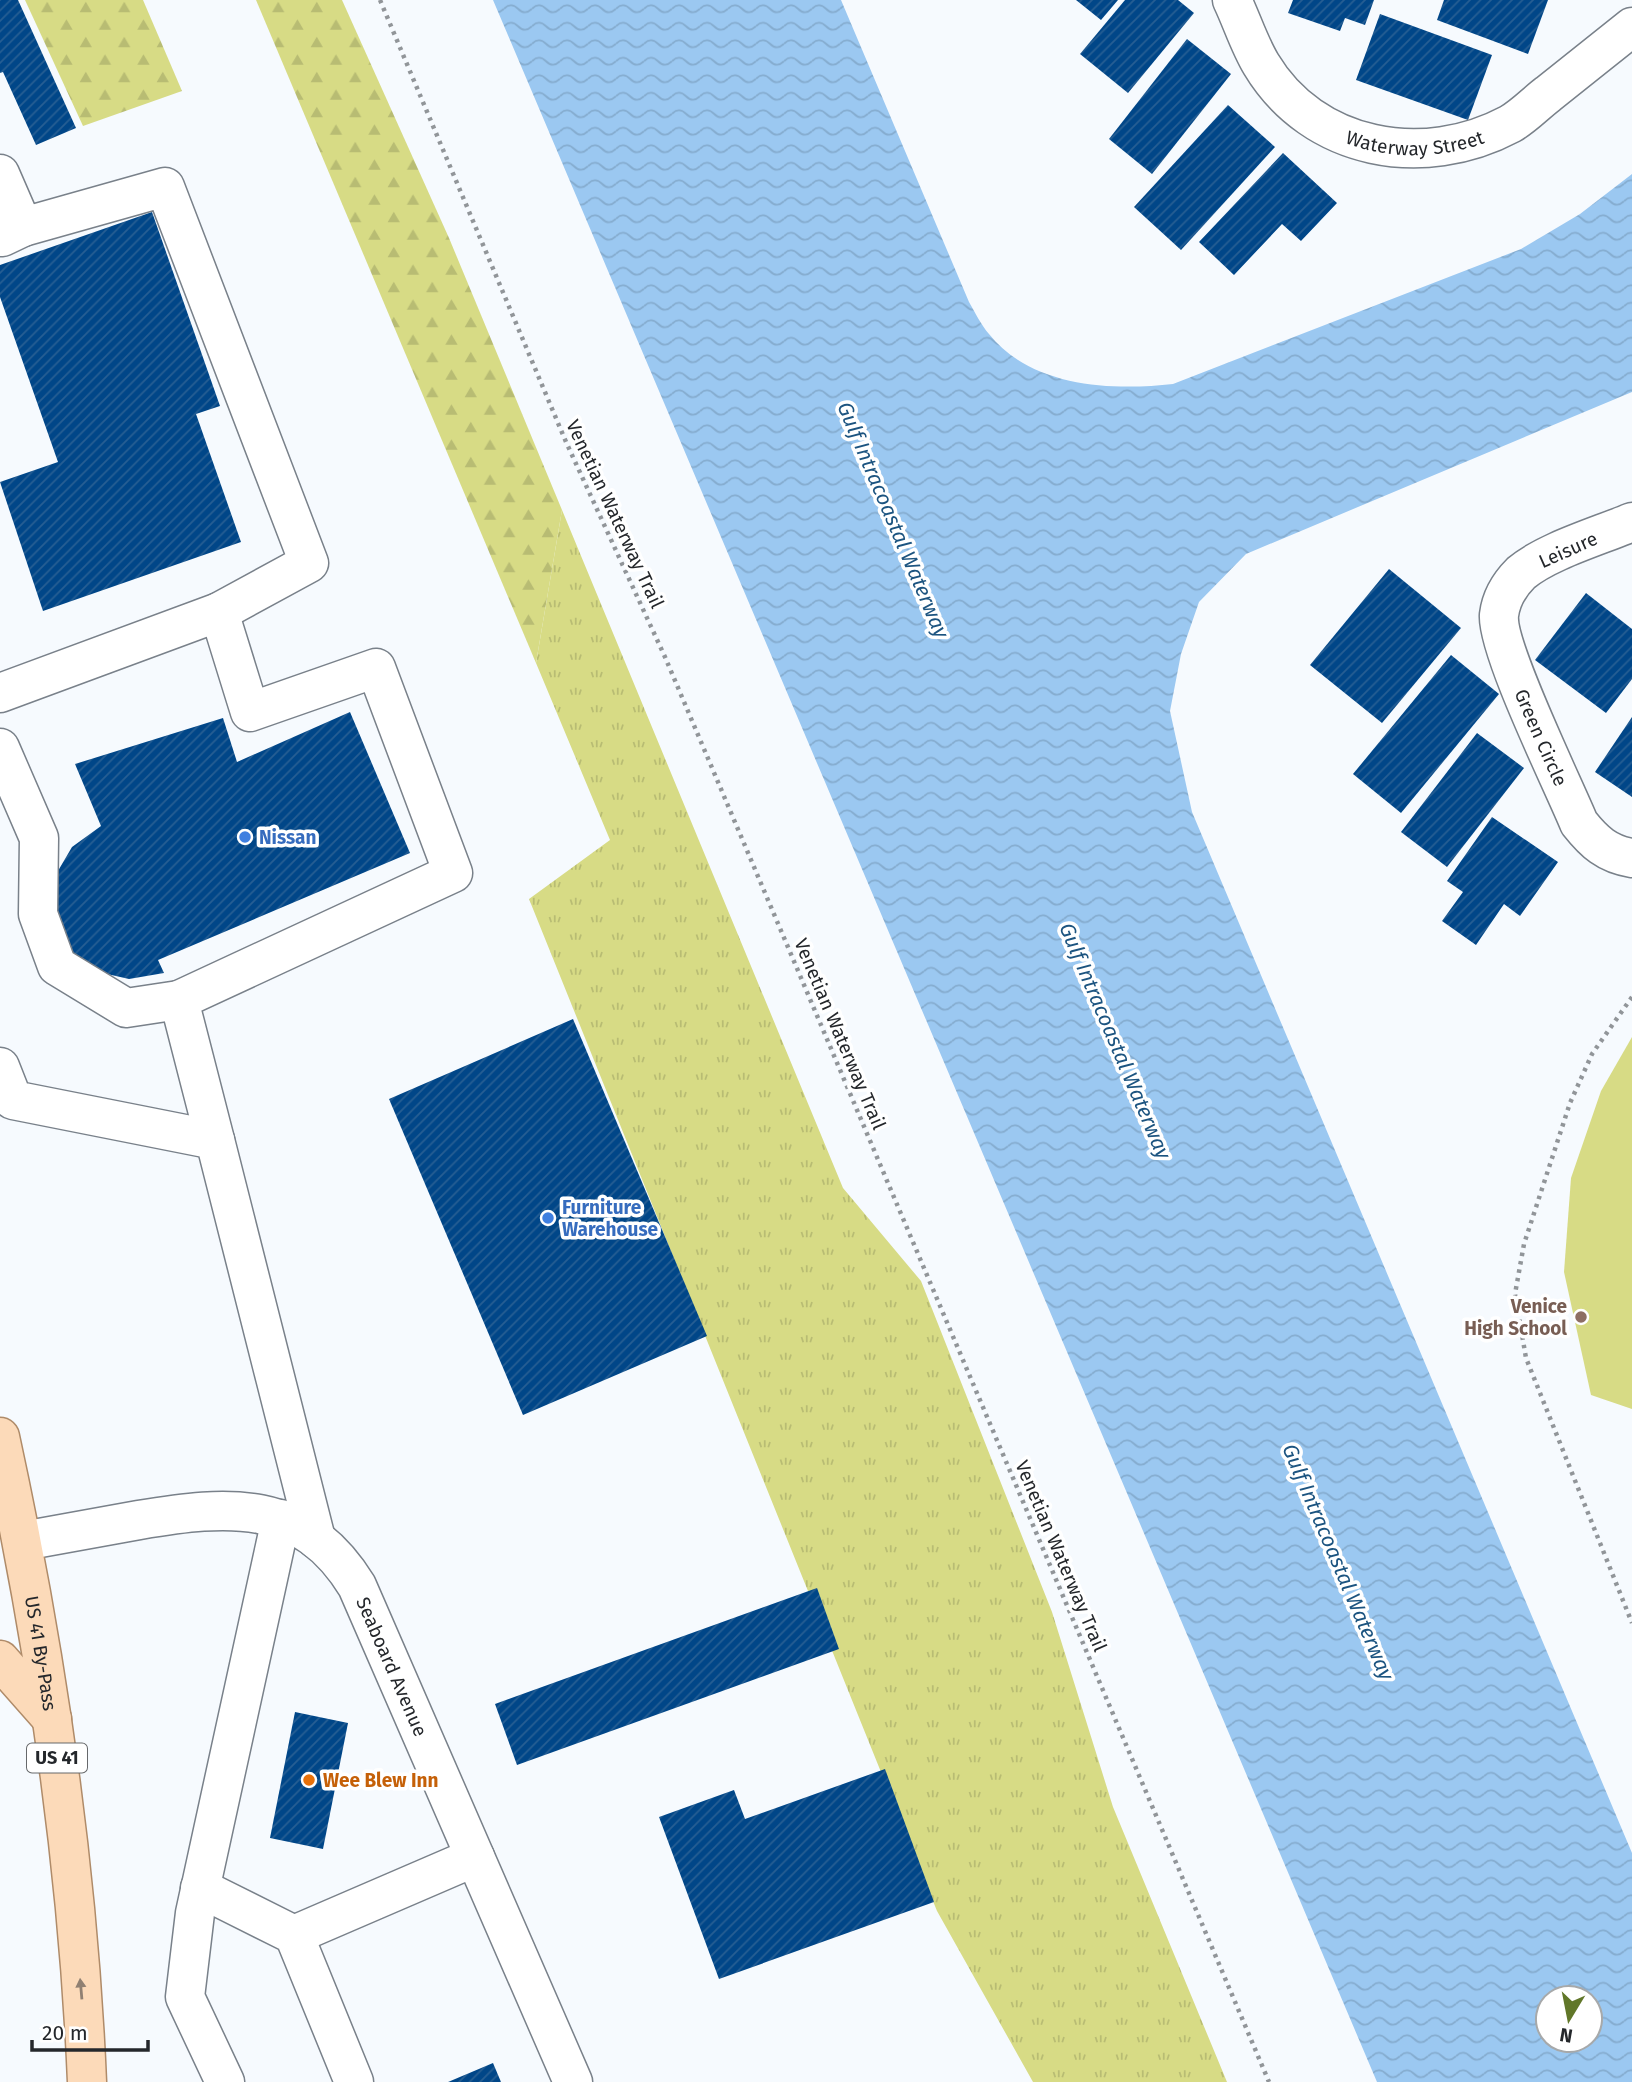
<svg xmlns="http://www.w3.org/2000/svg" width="1632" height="2082" viewBox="0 0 1632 2082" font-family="'Fira Sans',sans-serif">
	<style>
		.green { fill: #d7db85 }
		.forest { fill: url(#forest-firs) }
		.park { fill: url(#park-tufts) }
		.water { fill: url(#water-waves); fill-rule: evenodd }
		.building { fill: url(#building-hatch) }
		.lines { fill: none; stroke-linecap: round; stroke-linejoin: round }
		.minor-casing { stroke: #79818a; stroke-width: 41 }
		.major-casing { stroke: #af8b69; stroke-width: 41 }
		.path { stroke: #919599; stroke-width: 4.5; stroke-dasharray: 3.5 5; stroke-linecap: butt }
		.minor { stroke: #fff; stroke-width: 38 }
		.major { stroke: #fcdab9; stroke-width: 38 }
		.oneway { fill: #908072 }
		.shop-dot { fill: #3f7fe0; stroke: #fff; stroke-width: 2.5 }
		.education-dot { fill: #8d6e63; stroke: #fff; stroke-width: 2.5 }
		.food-dot { fill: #e8710a; stroke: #fff; stroke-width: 2.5 }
		.labels { text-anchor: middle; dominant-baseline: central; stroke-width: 7; stroke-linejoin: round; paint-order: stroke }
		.shield { fill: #fff; stroke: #66686b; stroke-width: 2 }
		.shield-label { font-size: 18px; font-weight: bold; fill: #24272b }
		.street-label { font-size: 19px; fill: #24272b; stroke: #fff }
		.shop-label { font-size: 19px; font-weight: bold; fill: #366cbe; stroke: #fff; text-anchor: start }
		.education-label { font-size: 19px; font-weight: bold; fill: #785e54; stroke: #fff; text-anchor: end }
		.food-label { font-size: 19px; font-weight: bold; fill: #c56008; stroke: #fff; text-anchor: start }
		.water-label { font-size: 21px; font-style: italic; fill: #1c5480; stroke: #fff }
	</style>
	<defs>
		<pattern id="forest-firs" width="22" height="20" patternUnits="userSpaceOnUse" patternTransform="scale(1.75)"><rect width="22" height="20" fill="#d7db85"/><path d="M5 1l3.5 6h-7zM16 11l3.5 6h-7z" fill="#b8bc73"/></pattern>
		<pattern id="park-tufts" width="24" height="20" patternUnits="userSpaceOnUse" patternTransform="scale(1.75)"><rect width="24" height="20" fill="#d7db85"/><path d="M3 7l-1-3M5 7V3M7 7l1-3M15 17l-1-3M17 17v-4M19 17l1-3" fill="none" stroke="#b8bc73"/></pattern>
		<pattern id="water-waves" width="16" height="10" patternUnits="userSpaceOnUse" patternTransform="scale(1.75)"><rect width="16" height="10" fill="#9bc8f1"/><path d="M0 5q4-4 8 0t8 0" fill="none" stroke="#85accf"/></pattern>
		<pattern id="building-hatch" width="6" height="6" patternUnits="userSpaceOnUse" patternTransform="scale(1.75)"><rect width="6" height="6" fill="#004688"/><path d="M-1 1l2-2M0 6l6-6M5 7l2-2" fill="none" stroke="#265e93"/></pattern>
	</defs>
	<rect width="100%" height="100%" fill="#f6fafe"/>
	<polygon class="green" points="1632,1037 1632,1409 1591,1395 1564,1272 1571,1178 1601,1091"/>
	<g class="forest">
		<polygon points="25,0 143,0 182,91 83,126"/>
		<polygon points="256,0 342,0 449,238 562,510 536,663"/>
	</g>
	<polygon class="park" points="562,510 843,1188 921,1281 1052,1612 1113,1807 1227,2082 1033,2082 937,1911 529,899 610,840 536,663"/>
	<path class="water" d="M493,0H841L969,302C975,312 981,325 989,334C1031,387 1111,391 1173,384L1521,249L1580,214L1632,174V392L1246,554L1199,602L1181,654L1170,711L1192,812L1632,1853V2082H1377ZM1548,1998H1590V2040H1548Z"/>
	<g class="building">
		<polygon points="0,0 18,0 76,128 36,145 3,72 0,73"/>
		<polygon points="1076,0 1118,0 1101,20"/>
		<polygon points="1125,0 1178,0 1194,13 1128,93 1080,54"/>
		<polygon points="1293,0 1374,0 1365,25 1345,18 1340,31 1288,13"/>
		<polygon points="1444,0 1548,0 1528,54 1437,20"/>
		<polygon points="1380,14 1492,55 1468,120 1356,80"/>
		<polygon points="1187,39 1231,74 1152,174 1109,139"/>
		<polygon points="1228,105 1275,147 1181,250 1134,207"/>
		<polygon points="1283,153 1337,203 1301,241 1282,224 1234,275 1199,242"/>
		<polygon points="152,212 220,406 196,414 241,542 43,611 0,482 58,462 0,297 0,265"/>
		<polygon points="1389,569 1461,628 1382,723 1310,665"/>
		<polygon points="1586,593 1632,629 1632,679 1606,713 1535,660"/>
		<polygon points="1451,655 1499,694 1401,813 1353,774"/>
		<polygon points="350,712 410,853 158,960 164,973 129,979 94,971 66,949 50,913 55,876 72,847 101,826 75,764 223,718 237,762"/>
		<polygon points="1632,717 1632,797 1595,772"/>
		<polygon points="1477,733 1524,768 1447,867 1401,832"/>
		<polygon points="1492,817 1558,862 1520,916 1504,904 1476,945 1442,921 1463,892 1447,881"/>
		<polygon points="573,1019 707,1336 523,1415 389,1099"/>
		<polygon points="817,1588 839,1649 517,1765 495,1704"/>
		<polygon points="295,1712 348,1723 323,1849 270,1838"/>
		<polygon points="885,1769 934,1902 719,1979 659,1817 734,1790 745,1819"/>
		<polygon points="493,2063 501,2082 448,2082"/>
	</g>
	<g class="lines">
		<g class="minor-casing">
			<g id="minor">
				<path id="s1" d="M1232,0C1242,21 1249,44 1261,64C1313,151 1424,170 1510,124C1524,116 1536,103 1548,94C1576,72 1604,49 1632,27"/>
				<polyline points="0,174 23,227 2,237"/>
				<polyline points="23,227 165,187 309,563 219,612"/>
				<path id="s2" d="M1632,522C1599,536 1547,551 1521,573C1510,584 1501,599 1499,615C1496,648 1563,784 1579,823C1594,842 1607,854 1632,858"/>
				<polyline points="0,693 219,612 250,712 376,668 453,873 179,1000 215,1140"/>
				<polyline points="0,748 39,838 38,914 57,966 126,1008 179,1000"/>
				<polyline points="0,1067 13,1100 215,1140 316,1539"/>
				<path id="s3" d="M23,1541C61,1534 100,1527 139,1520C228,1505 303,1498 357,1586L573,2082"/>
				<polyline points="200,1888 294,1935 354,2082"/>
				<polyline points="294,1935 475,1857"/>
				<polyline points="225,2082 185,1997 195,1913 281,1519"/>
			</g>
		</g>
		<g class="major-casing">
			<g id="major">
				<path id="s4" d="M0,1437C46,1649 78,1865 87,2082"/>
				<polyline points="0,1660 52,1719"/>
			</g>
		</g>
		<g class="path">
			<polyline points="380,0 566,442 665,657 1269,2082"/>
			<polyline points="1632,997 1592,1054 1570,1103 1524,1244 1515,1294 1526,1358 1632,1623"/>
		</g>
		<use href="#minor" class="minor"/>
		<use href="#major" class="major"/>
	</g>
	<defs><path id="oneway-solid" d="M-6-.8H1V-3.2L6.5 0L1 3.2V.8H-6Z" transform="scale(1.75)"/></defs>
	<use class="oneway" href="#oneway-solid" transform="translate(81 1989) rotate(-95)"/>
	<g class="shop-dot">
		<circle cx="245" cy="837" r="7"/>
		<circle cx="548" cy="1218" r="7"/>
	</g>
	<circle class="education-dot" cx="1581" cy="1317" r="7"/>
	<circle class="food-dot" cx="309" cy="1780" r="7"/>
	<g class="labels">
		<rect class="shield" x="27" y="1743.5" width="60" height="29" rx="5"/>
		<g class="shield-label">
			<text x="57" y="1758">US 41</text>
		</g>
		<g class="street-label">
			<text stroke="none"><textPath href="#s1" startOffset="254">Waterway Street</textPath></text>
			<text transform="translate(615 514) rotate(65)">Venetian Waterway Trail</text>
			<text transform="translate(1568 550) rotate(-24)">Leisure</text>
			<text stroke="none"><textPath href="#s2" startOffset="301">Green Circle</textPath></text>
			<text transform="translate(840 1034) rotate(67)">Venetian Waterway Trail</text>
			<text transform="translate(1061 1556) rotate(67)">Venetian Waterway Trail</text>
			<text stroke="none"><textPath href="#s4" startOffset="220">US 41 By-Pass</textPath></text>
			<text stroke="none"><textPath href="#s3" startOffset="452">Seaboard Avenue</textPath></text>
		</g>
		<g class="shop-label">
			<text x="259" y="837">Nissan</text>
			<text x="562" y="1207">Furniture<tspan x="562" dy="22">Warehouse</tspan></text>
		</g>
		<g class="education-label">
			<text x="1567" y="1306">Venice<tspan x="1567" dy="22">High School</tspan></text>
		</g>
		<g class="food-label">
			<text x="323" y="1780">Wee Blew Inn</text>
		</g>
		<g class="water-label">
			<text transform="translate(893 520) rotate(67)">Gulf Intracoastal Waterway</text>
			<text transform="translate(1115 1041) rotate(67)">Gulf Intracoastal Waterway</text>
			<text transform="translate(1338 1562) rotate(67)">Gulf Intracoastal Waterway</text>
		</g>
	</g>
	<g transform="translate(1569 2019) rotate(190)"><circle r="33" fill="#ffffff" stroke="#a7a9aa" stroke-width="2"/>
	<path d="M0-5L12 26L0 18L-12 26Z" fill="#617729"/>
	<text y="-10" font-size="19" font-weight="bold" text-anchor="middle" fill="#24272b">N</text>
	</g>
	<path d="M32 2040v10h116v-10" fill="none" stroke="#24272b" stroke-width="3.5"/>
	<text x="42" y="2040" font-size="21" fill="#24272b" stroke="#ffffff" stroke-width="5" paint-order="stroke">20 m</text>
</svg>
